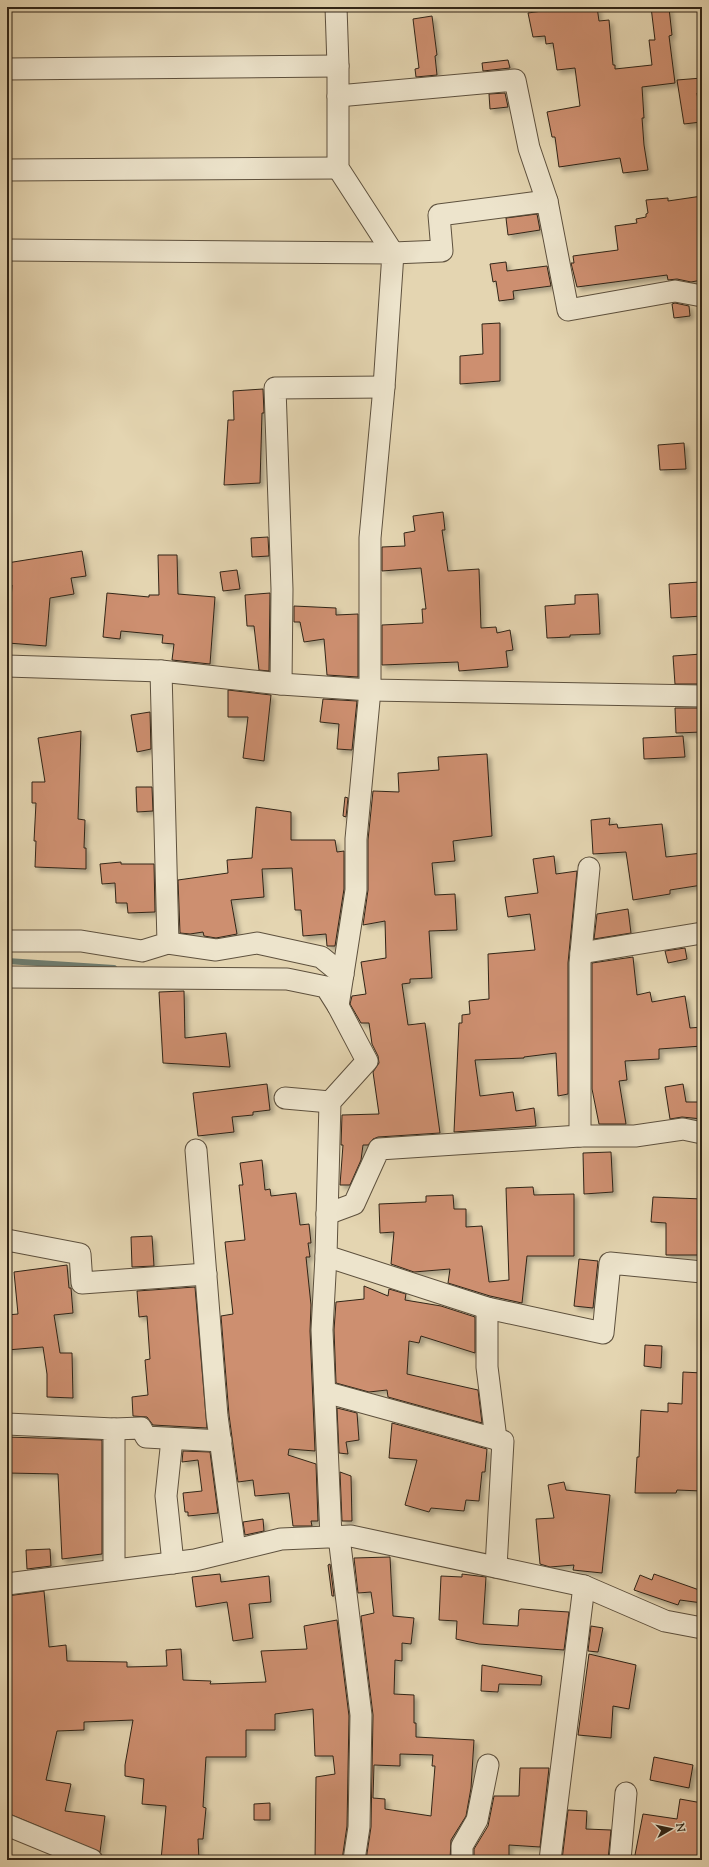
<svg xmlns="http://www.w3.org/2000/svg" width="709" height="1867" viewBox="0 0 709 1867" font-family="'Sorts Mill Goudy',serif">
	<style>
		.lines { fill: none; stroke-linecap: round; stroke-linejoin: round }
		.stream { stroke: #6d7d71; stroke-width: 6 }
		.building { fill: #cd8f6f; stroke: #312517; fill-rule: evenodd; filter: url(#shadow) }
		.street-casing { stroke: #5e513e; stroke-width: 23 }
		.street { stroke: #ede4cc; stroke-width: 21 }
	</style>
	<defs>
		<filter id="shadow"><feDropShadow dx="3.5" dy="3.5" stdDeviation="2" flood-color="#0004"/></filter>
	</defs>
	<rect width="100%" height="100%" fill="#e4d5b1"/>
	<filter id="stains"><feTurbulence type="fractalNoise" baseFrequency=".005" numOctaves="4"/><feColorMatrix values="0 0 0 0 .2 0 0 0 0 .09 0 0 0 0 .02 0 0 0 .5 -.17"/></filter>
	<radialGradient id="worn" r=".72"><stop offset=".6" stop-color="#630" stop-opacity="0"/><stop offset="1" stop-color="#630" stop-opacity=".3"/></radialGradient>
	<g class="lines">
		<polyline class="stream" points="7,961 114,968"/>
	</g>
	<g class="building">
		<polygon points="556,7 597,7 599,21 609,20 613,65 615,65 615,69 652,65 649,40 655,40 651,7 669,8 672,35 669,36 675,83 642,87 644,118 642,118 644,145 648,170 623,173 620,158 559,167 555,137 552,137 547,112 580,106 575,68 557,70 553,43 546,44 545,36 533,37 528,13 556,9"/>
		<polygon points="432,16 437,55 435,56 437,75 416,77 415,69 419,68 413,19"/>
		<polygon points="508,60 510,68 483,71 482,63"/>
		<polygon points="702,78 702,93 697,93 701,122 684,124 677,80"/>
		<polygon points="505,93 508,107 490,109 489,94"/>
		<polygon points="702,196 702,280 691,282 677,279 668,280 667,275 577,287 571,263 574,263 573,256 618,250 615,226 637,223 636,219 646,217 646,214 648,213 646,200 668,198 668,201"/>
		<polygon points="537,214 540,230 508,235 506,218"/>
		<polygon points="506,262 507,271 547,266 551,286 513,291 514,299 499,301 496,281 493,282 490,264"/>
		<polygon points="675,303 689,306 690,316 674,318 672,304"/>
		<polygon points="500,323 500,381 460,384 460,356 483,354 482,324"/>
		<polygon points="263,389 264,413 262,413 260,483 224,485 228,420 234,420 233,391"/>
		<polygon points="684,443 686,469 660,470 658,445"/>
		<polygon points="443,512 445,530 442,530 448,571 479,569 481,628 496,627 497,633 510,630 513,650 506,651 508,667 459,671 458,662 382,665 382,625 423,623 422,609 426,609 421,568 382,571 382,547 405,546 404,533 415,531 413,516"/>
		<polygon points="268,537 269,556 252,557 251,538"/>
		<polygon points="82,551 86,576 71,578 74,594 50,598 46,646 8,643 12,585 7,586 7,563"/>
		<polygon points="158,555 177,555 178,594 215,597 210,664 172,660 174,644 162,643 163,635 121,631 120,639 103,637 107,593 149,597 149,595 159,595"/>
		<polygon points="237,570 240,589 223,591 220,572"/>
		<polygon points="700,582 702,616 671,618 669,584"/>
		<polygon points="270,593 269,671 259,670 254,626 247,626 245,595"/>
		<polygon points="598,594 600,634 570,635 570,637 547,638 545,606 575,604 575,595"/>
		<polygon points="294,606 336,608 336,615 358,614 358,677 327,675 324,639 304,642 300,622 294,622"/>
		<polygon points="702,654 702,684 675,684 673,656"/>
		<polygon points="228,690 271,695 264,761 243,758 248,717 228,717"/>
		<polygon points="323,699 357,701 352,750 337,749 339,724 320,722"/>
		<polygon points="675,708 702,708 702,732 676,733"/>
		<polygon points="150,712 151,749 137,752 131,715"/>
		<polygon points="81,731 78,819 85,820 84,848 86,848 86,869 35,867 36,841 34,841 36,803 32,803 32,782 45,782 38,738"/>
		<polygon points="683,736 685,757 644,759 643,738"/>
		<polygon points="487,754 492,836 453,841 455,861 432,863 435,895 455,894 457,930 429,931 432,978 410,979 410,983 402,984 408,1025 425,1023 440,1133 378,1137 373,1139 368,1145 363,1145 361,1160 350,1185 340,1185 343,1145 341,1145 342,1115 379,1114 373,1072 379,1063 378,1056 372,1044 369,1023 361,1023 350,1004 352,996 366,994 361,962 386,958 385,921 363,925 368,890 368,840 373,791 399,792 398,773 439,770 438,757"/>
		<polygon points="136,787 152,787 153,811 137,812"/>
		<polygon points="345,797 348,798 346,817 343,816"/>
		<polygon points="256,807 291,812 291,840 335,840 337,852 344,851 344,889 335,946 327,946 326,934 303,936 301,910 295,910 292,868 262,869 264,897 231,900 237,934 216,938 204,936 203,932 190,934 180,933 178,880 228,873 227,860 252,858"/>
		<polygon points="610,818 609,825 617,824 618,828 662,824 666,857 702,853 702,885 670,890 670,894 633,900 626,852 593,854 591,820"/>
		<polygon points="554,856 556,874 577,871 568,963 568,1094 558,1096 556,1053 524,1057 524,1058 475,1060 480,1096 513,1092 516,1111 534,1108 536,1126 454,1132 459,1023 462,1023 462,1015 470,1014 469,1001 489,999 488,954 535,950 530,914 508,917 505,897 538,893 533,859"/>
		<polygon points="121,862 121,864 154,864 155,912 128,913 127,903 116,903 115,883 102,884 100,864"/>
		<polygon points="628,909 631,933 594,939 597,914"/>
		<polygon points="685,948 687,959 668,963 665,951"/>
		<polygon points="633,957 637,995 650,992 652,1002 685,996 690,1028 702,1027 702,1046 659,1049 659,1059 625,1061 627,1080 619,1081 626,1124 599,1124 592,1089 592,963"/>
		<polygon points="184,991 185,1038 226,1033 230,1067 163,1063 159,992"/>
		<polygon points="267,1084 270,1110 253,1112 253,1115 232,1117 234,1132 198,1136 193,1093"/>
		<polygon points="683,1084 686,1102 702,1102 702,1119 682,1117 670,1119 665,1087"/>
		<polygon points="611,1152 613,1192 584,1194 583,1153"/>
		<polygon points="262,1160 265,1190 270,1189 271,1196 296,1193 300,1225 309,1224 311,1243 308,1243 310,1257 306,1257 311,1305 310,1331 315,1451 289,1449 288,1455 316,1464 318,1521 311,1521 312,1526 293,1526 289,1493 255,1496 253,1480 238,1482 229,1415 221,1316 233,1314 225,1242 245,1240 239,1185 243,1185 240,1163"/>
		<polygon points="533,1187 534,1195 574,1194 574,1256 527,1256 522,1303 490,1296 448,1283 450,1269 414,1272 391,1264 394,1232 380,1233 379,1204 426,1202 426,1196 453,1195 454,1209 466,1209 466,1227 482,1226 489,1282 509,1280 506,1188"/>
		<polygon points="653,1197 702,1199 702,1255 666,1255 666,1223 651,1222"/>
		<polygon points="152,1236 154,1266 132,1267 131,1237"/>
		<polygon points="579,1259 598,1261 593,1308 574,1306"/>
		<polygon points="67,1265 69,1288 71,1288 73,1313 54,1315 60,1353 72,1353 73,1398 47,1397 47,1374 43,1347 7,1350 7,1315 18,1314 14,1272"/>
		<polygon points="364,1286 388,1296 389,1289 406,1294 405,1300 441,1306 475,1317 475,1353 421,1336 419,1343 409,1341 407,1374 478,1390 482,1423 388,1397 387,1390 369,1392 336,1383 334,1330 336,1302 364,1299"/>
		<polygon points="195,1287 207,1428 153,1425 147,1417 133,1416 132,1397 148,1395 145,1360 150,1359 147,1316 139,1317 137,1291"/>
		<polygon points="645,1345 662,1346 661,1368 644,1366"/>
		<polygon points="683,1372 702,1373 699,1464 702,1465 702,1491 677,1490 676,1493 635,1493 637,1457 639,1457 641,1410 668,1412 668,1403 682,1404"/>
		<polygon points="337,1408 357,1413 359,1440 346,1442 348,1454 339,1453"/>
		<polygon points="392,1423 487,1449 485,1472 482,1472 479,1501 466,1500 464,1511 431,1508 429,1512 405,1505 417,1460 389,1458"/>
		<polygon points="7,1437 102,1440 102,1554 62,1559 58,1474 7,1473"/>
		<polygon points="183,1451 210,1452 218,1513 188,1516 188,1512 185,1512 183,1493 202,1491 198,1460 182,1462"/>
		<polygon points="340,1472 351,1476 352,1521 342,1521"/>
		<polygon points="564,1482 566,1490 610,1495 602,1573 573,1570 574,1565 550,1567 540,1564 536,1519 554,1518 548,1485"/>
		<polygon points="263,1519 264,1531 245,1535 243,1522"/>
		<polygon points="50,1549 51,1566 27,1569 26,1550"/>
		<path d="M390,1557L393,1616L414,1618L411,1644L402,1643V1661L395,1660L394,1694L414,1695V1723H416V1737L474,1740L471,1788L466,1816L451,1840L450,1860H397L377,1857V1860H366L371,1827L373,1715L361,1616L374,1613L371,1592L358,1593L354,1558ZM400,1754L433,1755L432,1766H435L431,1816L385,1809V1799L373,1798L374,1765L400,1766Z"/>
		<polygon points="330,1564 334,1596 332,1596 328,1565"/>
		<polygon points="220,1574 221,1582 269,1576 271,1602 249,1604 253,1638 233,1641 227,1602 196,1607 192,1577"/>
		<polygon points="462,1574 486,1577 483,1624 518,1626 519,1610 521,1609 569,1612 564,1650 479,1644 456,1639 457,1621 439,1620 441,1576 462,1577"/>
		<polygon points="654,1574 702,1591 702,1603 680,1600 678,1605 634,1590 640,1575 652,1580"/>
		<polygon points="44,1591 49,1647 66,1645 67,1661 127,1662 127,1667 167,1666 166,1650 181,1649 183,1680 211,1681 210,1684 266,1682 261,1651 307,1649 304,1626 337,1620 349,1716 347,1826 342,1860 315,1860 316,1777 335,1774 333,1756 315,1756 313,1709 275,1714 275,1730 246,1730 246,1757 206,1757 203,1807 206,1808 203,1839 198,1839 199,1860 161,1860 166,1806 142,1804 144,1779 125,1776 125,1765 133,1720 84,1722 84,1730 57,1731 46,1780 71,1784 65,1811 105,1816 100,1852 7,1813 7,1596"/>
		<polygon points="591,1626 603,1628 598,1652 588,1651"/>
		<polygon points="589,1654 636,1665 629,1709 613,1706 611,1738 578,1735"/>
		<polygon points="482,1665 542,1676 541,1685 499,1684 498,1692 481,1691"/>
		<polygon points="654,1757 693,1765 689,1788 650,1780"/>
		<polygon points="520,1768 549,1768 540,1847 509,1845 509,1860 474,1860 474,1849 488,1826 494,1796 519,1796"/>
		<polygon points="680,1799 702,1803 702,1860 634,1860 643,1814 677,1819"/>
		<polygon points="270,1803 270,1820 254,1820 254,1804"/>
		<polygon points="568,1810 587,1811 586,1829 611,1830 608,1860 562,1860"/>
	</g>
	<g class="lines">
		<g class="street-casing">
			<g id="street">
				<polyline points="336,7 338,66 338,168 393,253 442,251 439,215 547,201 568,310 675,291 702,296"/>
				<polyline points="7,69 338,66"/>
				<polyline points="338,96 515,80 529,148 547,201"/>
				<polyline points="7,170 338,168"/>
				<polyline points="7,250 393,253 384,387 370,538 370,690 356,839 356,890 338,1006 367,1061 330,1102 326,1256 487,1308 603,1333 610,1263 702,1272"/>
				<polyline points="7,666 161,671 281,684 370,690 702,696"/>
				<polyline points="281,684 282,589 275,388 384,387"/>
				<polyline points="7,941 81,941 142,951 168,943 161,671"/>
				<polyline points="168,943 216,950 257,943 321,957 343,975"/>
				<polyline points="581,953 702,933"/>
				<polyline points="7,977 287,979 326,987 338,1006"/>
				<polyline points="285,1098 330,1102"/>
				<polyline points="580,1136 635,1136 683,1129 702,1133"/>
				<polyline points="196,1150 217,1416 235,1550"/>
				<polyline points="327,1214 354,1204 379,1149 580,1136 580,963 589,868"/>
				<polyline points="7,1240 80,1254 82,1283 206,1274"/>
				<polyline points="326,1256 322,1330 331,1537"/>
				<polyline points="487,1308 487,1367 496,1439"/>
				<polyline points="325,1392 503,1441 496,1567"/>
				<polyline points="7,1424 114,1429 114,1570"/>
				<polyline points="114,1429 141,1428 146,1437 221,1441"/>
				<polyline points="172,1439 166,1496 173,1563"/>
				<polyline points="339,1537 361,1715 359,1827 354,1860"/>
				<polyline points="7,1584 195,1560 281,1539 351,1536 584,1586 665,1621 702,1628"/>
				<polyline points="7,1825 92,1860"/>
				<polyline points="462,1860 462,1846 477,1820 488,1765"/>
				<polyline points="550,1860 584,1586"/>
				<polyline points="620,1860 626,1793"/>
			</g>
		</g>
		<use href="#street" class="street"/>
	</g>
	<rect width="709" height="1867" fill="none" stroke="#e4d5b1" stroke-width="24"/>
	<rect x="8" y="8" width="693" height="1851" fill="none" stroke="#312517" stroke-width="2"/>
	<rect x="12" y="12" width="685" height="1843" fill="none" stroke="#312517"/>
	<g transform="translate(671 1829) rotate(81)" stroke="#ede4cc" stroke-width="3" paint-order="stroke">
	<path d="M0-3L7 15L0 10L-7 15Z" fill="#312517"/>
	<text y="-6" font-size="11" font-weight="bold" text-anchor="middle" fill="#312517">N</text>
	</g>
	<rect width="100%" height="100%" filter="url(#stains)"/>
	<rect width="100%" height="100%" fill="url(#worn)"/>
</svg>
